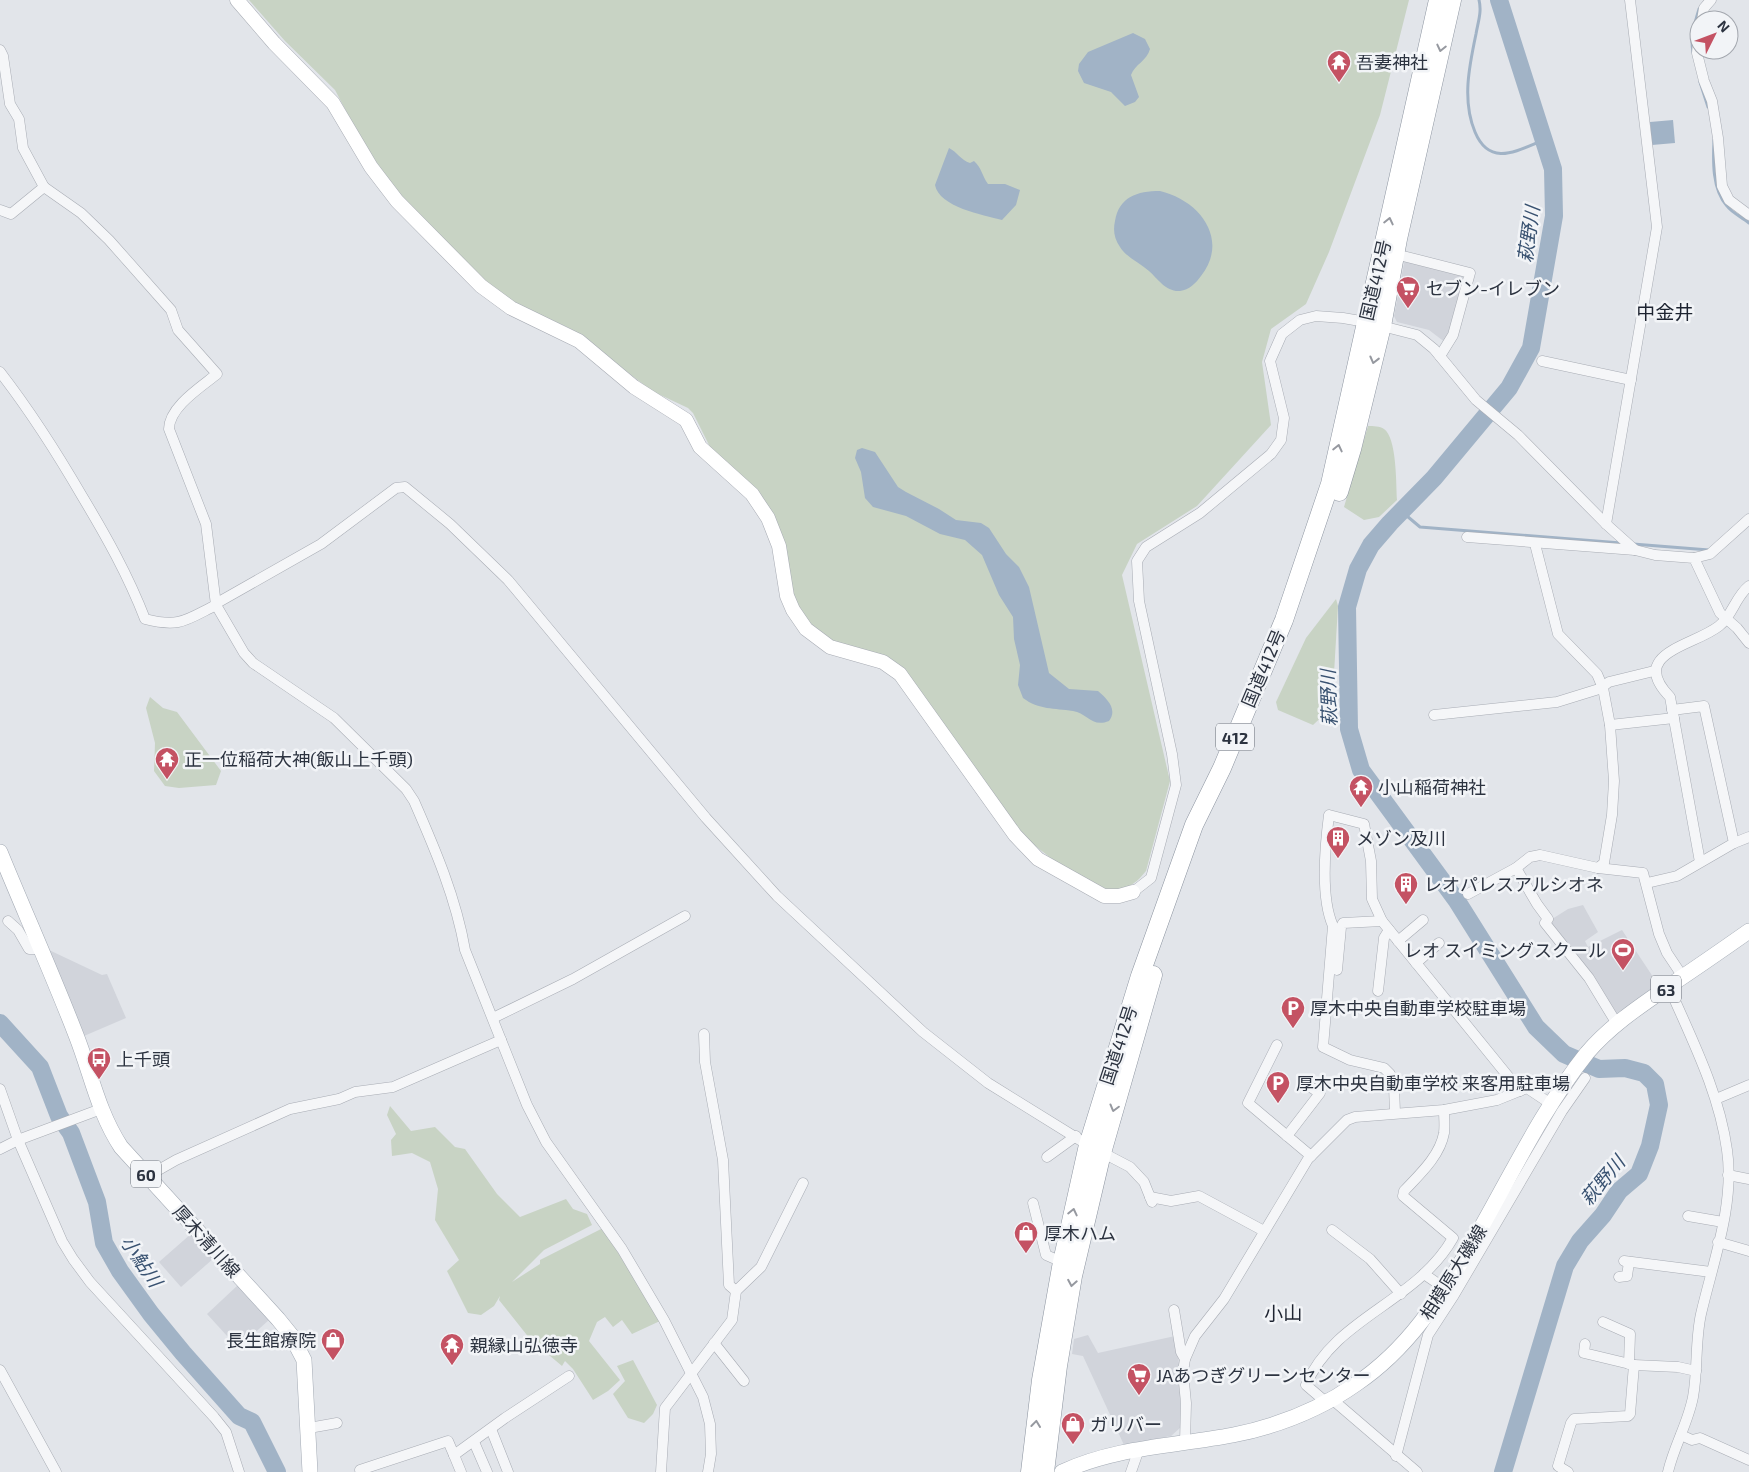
<svg xmlns="http://www.w3.org/2000/svg" width="1749" height="1472" viewBox="0 0 1749 1472" font-family="'Exo 2','Noto Sans JP',sans-serif">
	<style>
		.built { fill: #d1d4db }
		.green { fill: #c8d3c4 }
		.water { fill: #a1b3c6 }
		.lines { fill: none; stroke-linecap: round; stroke-linejoin: round }
		.stream { stroke: #a1b3c6; stroke-width: 3 }
		.river { stroke: #a1b3c6; stroke-width: 18 }
		.street-casing { stroke: #a8acb4; stroke-width: 11 }
		.secondary-casing { stroke: #a8acb4; stroke-width: 15 }
		.primary-casing { stroke: #a3aab4; stroke-width: 16 }
		.highway-casing { stroke: #8b939f; stroke-width: 19 }
		.street { stroke: #f5f6f8; stroke-width: 10 }
		.secondary { stroke: #fff; stroke-width: 14 }
		.primary { stroke: #fff; stroke-width: 15 }
		.highway { stroke: #fff; stroke-width: 18 }
		.oneway { stroke: #9699a0 }
		.labels { text-anchor: middle; dominant-baseline: central; stroke-width: 5; stroke-linejoin: round; paint-order: stroke }
		.shield { fill: #f2f4f7; stroke: #676d77; stroke-width: 1 }
		.shield-label { font-size: 16px; font-weight: bold; fill: #2c3340 }
		.poi-label { font-size: 18px; fill: #2c3340; stroke: #f2f4f7; text-anchor: start }
		.street-label { font-size: 18px; fill: #2c3340; stroke: #f2f4f7 }
		.water-label { font-size: 19px; font-style: italic; fill: #395271; stroke: #f2f4f7 }
		.neighbourhood-label { font-size: 19px; fill: #1e2431; stroke: #f2f4f7 }
	</style>
	<rect width="100%" height="100%" fill="#e2e5ea"/>
	<g class="built">
		<polygon points="1405,258 1465,274 1446,343 1429,330 1397,322 1394,316"/>
		<polygon points="1583,905 1598,932 1585,941 1588,947 1622,930 1659,986 1617,1014 1615,1015 1549,921 1568,909"/>
		<polygon points="49,950 102,975 107,974 126,1018 84,1036"/>
		<polygon points="192,1233 214,1258 181,1287 159,1262"/>
		<polygon points="238,1285 270,1319 238,1348 207,1314"/>
		<polygon points="1088,1335 1098,1353 1175,1336 1179,1363 1181,1427 1171,1436 1124,1445 1083,1356 1072,1354 1074,1339"/>
	</g>
	<g class="green">
		<path d="M249,0H1409L1380,115L1329,252L1306,304L1271,329L1262,362L1271,425L1197,506L1137,544L1122,575L1170,781L1146,871C1138,881 1130,888 1117,890C1094,893 1038,850 1022,834L906,672C885,651 867,653 840,644C820,637 806,621 796,603L765,501L747,480L711,449L693,413L688,408L652,391L571,329L513,302L483,280L396,190L363,143L335,90L285,41Z"/>
		<path d="M1368,426C1373,426 1380,426 1384,429C1397,438 1396,484 1397,500L1379,517L1364,520L1344,507Z"/>
		<polygon points="1336,599 1338,606 1332,707 1313,725 1278,710 1276,702 1306,638"/>
		<polygon points="150,697 163,708 177,712 221,771 216,785 179,788 165,786 154,771 155,743 146,708"/>
		<polygon points="390,1106 411,1131 435,1127 455,1147 465,1149 497,1194 520,1217 566,1199 573,1209 587,1214 592,1225 544,1250 512,1282 540,1264 540,1260 603,1228 660,1321 632,1334 622,1320 613,1327 605,1317 597,1322 589,1341 620,1380 608,1391 593,1400 573,1369 565,1361 562,1366 530,1339 499,1300 500,1296 494,1306 481,1315 468,1313 447,1271 459,1260 435,1220 438,1189 430,1162 412,1153 392,1156 391,1140 396,1134 387,1115"/>
		<polygon points="633,1360 657,1405 653,1414 644,1423 628,1418 613,1394 625,1381 617,1366"/>
	</g>
	<g class="water">
		<path d="M1133,33L1145,39L1150,49C1147,61 1135,64 1131,75L1139,97L1135,102L1125,106L1111,92L1084,83L1078,71L1079,64L1088,52Z"/>
		<polygon points="1673,120 1675,143 1652,145 1650,122"/>
		<path d="M949,148C957,152 961,160 970,163L974,161C982,168 982,176 988,184H1005L1020,190L1016,205L1002,220C983,215 939,207 935,185Z"/>
		<path d="M1160,191C1199,200 1230,239 1201,276C1196,283 1189,290 1180,291C1166,292 1158,279 1149,271C1140,263 1126,257 1120,247C1114,238 1113,230 1115,221C1119,197 1137,191 1160,191Z"/>
		<path d="M862,448L875,452L898,487L906,492L939,509L956,520L981,523L989,528L1006,554L1019,567L1029,587L1049,673L1069,689L1098,691C1107,699 1118,709 1109,721C1092,728 1087,713 1073,711C1054,708 1039,710 1023,698L1018,685L1020,665L1014,639L1013,617L999,595L982,555L965,540L940,534L906,516L873,507L865,498L861,472L855,458L857,450Z"/>
	</g>
	<g class="lines">
		<g class="stream">
			<path d="M1479,0C1482,12 1478,22 1476,34C1469,67 1462,101 1475,132C1490,168 1518,150 1544,140"/>
			<path d="M1693,52C1690,38 1695,22 1699,9"/>
			<polyline points="1700,82 1708,107"/>
			<path d="M1714,140C1713,161 1712,189 1727,206C1732,213 1742,217 1749,223"/>
			<polyline points="1401,511 1420,527 1621,543"/>
			<polyline points="1633,544 1709,550"/>
		</g>
		<g class="river">
			<polyline points="1499,0 1553,169 1554,216 1531,348 1509,388 1434,478 1390,523 1371,545 1358,569 1347,607 1349,729 1361,770 1457,901 1536,1027 1564,1054 1599,1069 1625,1068 1644,1073 1655,1084 1659,1105 1650,1146 1639,1174 1619,1191 1603,1215 1580,1241 1565,1266 1503,1472"/>
			<polyline points="0,1023 40,1067 59,1116 71,1133 97,1202 104,1243 120,1271 151,1314 183,1353 239,1416 252,1422 277,1472"/>
		</g>
		<g class="street-casing">
			<g id="street">
				<polyline points="1702,20 1704,8 1711,0"/>
				<polyline points="1699,30 1697,53 1704,81 1712,101 1718,138 1722,186 1729,200 1749,215"/>
				<path d="M0,50L3,56L10,104L19,119L23,148L44,187L81,213L109,240L171,310L178,330L217,374C201,387 169,407 169,429L206,524L216,605L244,653L253,663L334,718L406,789L414,801C435,849 456,898 465,950L527,1105L546,1142L622,1249L664,1320L703,1397L710,1424L711,1454L708,1472"/>
				<polyline points="0,210 11,214 44,187"/>
				<polyline points="1395,254 1470,273 1453,335 1440,356"/>
				<polyline points="1542,361 1631,380"/>
				<path d="M0,372C31,412 57,453 82,496C106,536 128,575 145,619C180,628 186,620 216,605"/>
				<polyline points="1606,524 1657,227 1630,0"/>
				<polyline points="1467,537 1635,550"/>
				<polyline points="1535,544 1558,634 1597,674 1603,688 1610,725 1614,781 1612,815 1604,863 1598,868"/>
				<polyline points="1694,558 1710,554 1749,519"/>
				<polyline points="217,603 321,544 396,488 405,487 450,524 508,580 706,818 777,896 923,1032 988,1083 1088,1145 1130,1167 1144,1182 1152,1202"/>
				<polyline points="1434,715 1557,702 1599,689 1609,682 1654,671"/>
				<polyline points="1610,725 1674,718"/>
				<polyline points="1734,843 1749,837"/>
				<path d="M1700,862L1670,697C1627,653 1694,646 1719,626C1733,615 1735,597 1749,586"/>
				<polyline points="1516,868 1537,904 1548,919 1545,923 1589,978 1617,1024"/>
				<polyline points="1647,883 1677,876 1734,843 1704,706 1672,710"/>
				<polyline points="1133,892 1151,878 1176,785 1172,754 1139,601 1137,561 1146,547 1200,513 1271,454 1281,440 1284,418 1270,361 1282,334 1300,320 1316,316 1343,318 1366,322 1417,335 1434,349 1476,400 1518,435 1606,524 1635,550 1655,555 1694,558 1720,613 1737,628 1749,643"/>
				<polyline points="1468,894 1516,868 1530,857 1540,855 1598,868 1643,873 1659,934 1667,953 1683,977"/>
				<polyline points="8,921 18,930 29,949 40,949"/>
				<polyline points="1398,941 1423,920"/>
				<polyline points="1416,963 1439,943"/>
				<polyline points="1337,970 1341,927 1343,923 1382,921"/>
				<polyline points="1378,991 1384,938 1389,930"/>
				<polyline points="493,1018 573,979 685,916"/>
				<polyline points="704,1034 705,1062 723,1160 729,1285 736,1291"/>
				<polyline points="1277,1045 1248,1103 1311,1156"/>
				<polyline points="0,1089 18,1140 62,1241 73,1259 90,1282 214,1417 226,1432 239,1472"/>
				<polyline points="1716,1099 1749,1085"/>
				<path d="M1395,1113L1394,1086L1390,1074L1384,1068L1350,1060L1323,1047L1333,926C1320,897 1325,846 1329,815L1364,824L1371,861L1372,899L1382,921L1520,1091"/>
				<polyline points="1287,1136 1320,1093 1304,1083"/>
				<polyline points="0,1149 18,1140 101,1109"/>
				<polyline points="1047,1157 1076,1136"/>
				<polyline points="1728,1175 1749,1179"/>
				<polyline points="148,1176 176,1160 290,1109 339,1099 355,1092 393,1087 501,1040"/>
				<polyline points="1150,1197 1171,1201 1199,1196 1264,1231"/>
				<polyline points="1033,1203 1046,1255 1062,1262"/>
				<polyline points="1688,1216 1723,1222"/>
				<polyline points="1332,1230 1370,1259 1401,1294"/>
				<polyline points="1718,1242 1749,1251"/>
				<polyline points="1624,1261 1711,1272"/>
				<polyline points="1424,1274 1450,1292"/>
				<polyline points="1619,1277 1627,1276 1629,1262"/>
				<polyline points="1174,1310 1181,1352 1185,1359 1183,1372 1186,1403 1185,1442"/>
				<polyline points="1603,1322 1630,1334 1629,1364"/>
				<polyline points="714,1343 744,1381"/>
				<polyline points="1585,1344 1584,1353 1634,1365 1678,1367 1696,1371"/>
				<polyline points="1185,1359 1195,1336 1224,1299 1308,1159 1347,1120 1355,1117 1444,1110 1497,1100 1527,1088 1551,1104"/>
				<polyline points="0,1370 56,1472"/>
				<polyline points="1333,1400 1417,1472"/>
				<path d="M1327,1403L1306,1385C1335,1317 1416,1303 1453,1238L1403,1196L1404,1191C1419,1175 1440,1156 1444,1133C1445,1126 1444,1117 1444,1110"/>
				<polyline points="309,1428 337,1423"/>
				<polyline points="491,1429 508,1472"/>
				<polyline points="1681,1435 1692,1440 1700,1438 1749,1460"/>
				<polyline points="474,1442 487,1472"/>
				<polyline points="1396,1456 1428,1335 1454,1295 1562,1111 1585,1078"/>
				<polyline points="360,1470 448,1441 454,1455"/>
				<polyline points="461,1472 454,1455 505,1418 569,1376"/>
				<polyline points="661,1472 665,1408 732,1320 736,1291 761,1267 803,1183"/>
				<polyline points="1131,1472 1139,1449"/>
				<polyline points="1568,1472 1558,1466 1571,1423 1574,1419 1628,1416 1630,1414 1634,1365"/>
				<path d="M1668,1472C1674,1446 1688,1423 1693,1397C1698,1369 1695,1341 1701,1314C1713,1262 1735,1204 1727,1150C1719,1092 1692,1040 1669,987"/>
			</g>
		</g>
		<g class="secondary-casing">
			<polyline id="secondary" points="237,0 274,43 333,103 371,167 397,201 481,286 511,308 579,341 634,387 686,420 700,447 752,494 768,518 779,546 787,596 793,610 806,629 830,647 883,662 900,674 1015,835 1038,859 1104,896 1119,896 1133,892"/>
		</g>
		<g class="primary-casing">
			<g id="primary">
				<path d="M0,852C25,913 52,973 76,1035C91,1073 98,1112 121,1147L278,1319L291,1335L304,1360L310,1472"/>
				<path d="M1062,1472C1116,1447 1175,1446 1233,1435C1278,1426 1319,1410 1356,1384C1408,1349 1439,1300 1470,1247C1508,1182 1540,1112 1587,1053C1610,1026 1640,1006 1669,986C1696,968 1722,950 1749,931"/>
			</g>
		</g>
		<g class="highway-casing">
			<g id="highway">
				<polyline points="1339,492 1352,449 1382,326 1398,239 1452,0"/>
				<polyline points="1030,1472 1041,1380 1062,1262 1088,1145 1140,976 1194,825 1222,768 1284,620 1330,484 1438,0"/>
				<polyline points="1045,1472 1058,1366 1073,1276 1102,1153 1153,975"/>
			</g>
		</g>
		<use href="#street" class="street"/>
		<use href="#secondary" class="secondary"/>
		<use href="#primary" class="primary"/>
		<use href="#highway" class="highway"/>
	</g>
	<defs><path id="oneway-chevron" d="M-2-3.5L2.5 0L-2 3.5" fill="none" stroke-width="1.6" stroke-linecap="round" stroke-linejoin="round" transform="scale(1.25)"/></defs>
	<g class="oneway">
		<use href="#oneway-chevron" transform="translate(1441 48) rotate(103)"/>
		<use href="#oneway-chevron" transform="translate(1389 221) rotate(-77)"/>
		<use href="#oneway-chevron" transform="translate(1374 360) rotate(104)"/>
		<use href="#oneway-chevron" transform="translate(1338 448) rotate(-77)"/>
		<use href="#oneway-chevron" transform="translate(1114 1108) rotate(105)"/>
		<use href="#oneway-chevron" transform="translate(1073 1212) rotate(-77)"/>
		<use href="#oneway-chevron" transform="translate(1072 1283) rotate(100)"/>
		<use href="#oneway-chevron" transform="translate(1036 1424) rotate(-83)"/>
	</g>
	<defs>
		<g id="temple-pin" transform="scale(1.25)"><path d="M0 17L-7.5 6A9.5 9.5 0 1 1 7.5 6Z" fill="#c45263" stroke="#f2f4f7"/><path d="M0-6L5-2H3V0L6.5 2.5H4V6H1.5V3h-3V6H-4V2.5H-6.5L-3 0V-2H-5Z" fill="#fff"/></g>
		<g id="supermarket-pin" transform="scale(1.25)"><path d="M0 17L-7.5 6A9.5 9.5 0 1 1 7.5 6Z" fill="#c45263" stroke="#f2f4f7"/><path d="M-6-5.5h2.5l.6 2H6L4.5 2H-2.5L-4.4-4H-6ZM-1.5 3.2a1.3 1.3 0 1 0 .1 0ZM3 3.2a1.3 1.3 0 1 0 .1 0Z" fill="#fff"/></g>
		<g id="building-pin" transform="scale(1.25)"><path d="M0 17L-7.5 6A9.5 9.5 0 1 1 7.5 6Z" fill="#c45263" stroke="#f2f4f7"/><path d="M-4-6H4V6H1V3H-1V6H-4ZM-2.5-4.3h1.7v1.8h-1.7ZM.8-4.3h1.7v1.8H.8ZM-2.5-1h1.7V.8h-1.7ZM.8-1h1.7V.8H.8Z" fill="#fff"/></g>
		<g id="stadium-pin" transform="scale(1.25)"><path d="M0 17L-7.5 6A9.5 9.5 0 1 1 7.5 6Z" fill="#c45263" stroke="#f2f4f7"/><path d="M0-5a6.5 5 0 1 0 0 10a6.5 5 0 1 0 0-10ZM-3.5-1.8h7v3.6h-7Z" fill="#fff"/></g>
		<g id="parking-pin" transform="scale(1.25)"><path d="M0 17L-7.5 6A9.5 9.5 0 1 1 7.5 6Z" fill="#c45263" stroke="#f2f4f7"/><path d="M-3.5-5.5H1a3.5 3.5 0 0 1 0 7H-1V5.5H-3.5ZM-1-3.4V-.6H.8a1.4 1.4 0 0 0 0-2.8Z" fill="#fff"/></g>
		<g id="bus-pin" transform="scale(1.25)"><path d="M0 17L-7.5 6A9.5 9.5 0 1 1 7.5 6Z" fill="#c45263" stroke="#f2f4f7"/><path d="M-5-6H5V4H4V6H2V4H-2V6H-4V4H-5ZM-3.5-4V0h7V-4ZM-3.5 1.2v1.5H-2V1.2ZM2 1.2v1.5H3.5V1.2Z" fill="#fff"/></g>
		<g id="shop-pin" transform="scale(1.25)"><path d="M0 17L-7.5 6A9.5 9.5 0 1 1 7.5 6Z" fill="#c45263" stroke="#f2f4f7"/><path d="M-5-2.5h2.3a2.7 3.5 0 0 1 5.4 0H5L5.5 6h-11ZM-1.5-2.5h3a1.5 2.3 0 0 0-3 0Z" fill="#fff"/></g>
	</defs>
	<g fill-rule="evenodd">
		<use href="#temple-pin" x="1339" y="62"/>
		<use href="#supermarket-pin" x="1408" y="288"/>
		<use href="#temple-pin" x="167" y="759"/>
		<use href="#temple-pin" x="1361" y="787"/>
		<use href="#building-pin" x="1338" y="838"/>
		<use href="#building-pin" x="1406" y="884"/>
		<use href="#stadium-pin" x="1623" y="950"/>
		<use href="#parking-pin" x="1293" y="1008"/>
		<use href="#bus-pin" x="99" y="1059"/>
		<use href="#parking-pin" x="1278" y="1083"/>
		<use href="#shop-pin" x="1026" y="1233"/>
		<use href="#shop-pin" x="333" y="1340"/>
		<use href="#temple-pin" x="452" y="1345"/>
		<use href="#supermarket-pin" x="1139" y="1375"/>
		<use href="#shop-pin" x="1073" y="1424"/>
	</g>
	<g class="labels">
		<g class="shield">
			<rect x="1216" y="723.5" width="38" height="27" rx="4"/>
			<rect x="1651" y="975.5" width="30" height="27" rx="4"/>
			<rect x="131" y="1160.5" width="30" height="27" rx="4"/>
		</g>
		<g class="shield-label">
			<text x="1235" y="737">412</text>
			<text x="1666" y="989">63</text>
			<text x="146" y="1174">60</text>
		</g>
		<g class="poi-label">
			<text x="1356" y="62">吾妻神社</text>
			<text x="1426" y="288">セブン-イレブン</text>
			<text x="184" y="759">正一位稲荷大神(飯山上千頭)</text>
			<text x="1378" y="787">小山稲荷神社</text>
			<text x="1356" y="838">メゾン及川</text>
			<text x="1424" y="884">レオパレスアルシオネ</text>
			<text x="1606" y="950" text-anchor="end">レオ スイミングスクール</text>
			<text x="1310" y="1008">厚木中央自動車学校駐車場</text>
			<text x="116" y="1059">上千頭</text>
			<text x="1296" y="1083">厚木中央自動車学校 来客用駐車場</text>
			<text x="1044" y="1233">厚木ハム</text>
			<text x="316" y="1340" text-anchor="end">長生館療院</text>
			<text x="470" y="1345">親縁山弘徳寺</text>
			<text x="1156" y="1375">JAあつぎグリーンセンター</text>
			<text x="1090" y="1424">ガリバー</text>
		</g>
		<g class="street-label">
			<text transform="translate(1375 280) rotate(-77)">国道412号</text>
			<text transform="translate(1263 668) rotate(-67)">国道412号</text>
			<text transform="translate(1118 1045) rotate(-72)">国道412号</text>
			<text transform="translate(207 1241) rotate(48)">厚木清川線</text>
			<text transform="translate(1453 1272) rotate(-58)">相模原大磯線</text>
		</g>
		<g class="water-label">
			<text transform="translate(1528 234) rotate(-82)">萩野川</text>
			<text transform="translate(1328 698) rotate(-92)">萩野川</text>
			<text transform="translate(1602 1180) rotate(-50)">萩野川</text>
			<text transform="translate(142 1261) rotate(56)">小鮎川</text>
		</g>
		<g class="neighbourhood-label">
			<text x="1665" y="311">中金井</text>
			<text x="1283" y="1312">小山</text>
		</g>
	</g>
	<g transform="translate(1714 35) rotate(48)"><circle r="24" fill="#f2f4f7" stroke="#a3a7ae"/>
	<path d="M0-4L9 19L0 12L-9 19Z" fill="#c45263"/>
	<text y="-8" font-size="14" font-weight="bold" text-anchor="middle" fill="#2c3340">N</text>
	</g>
</svg>
